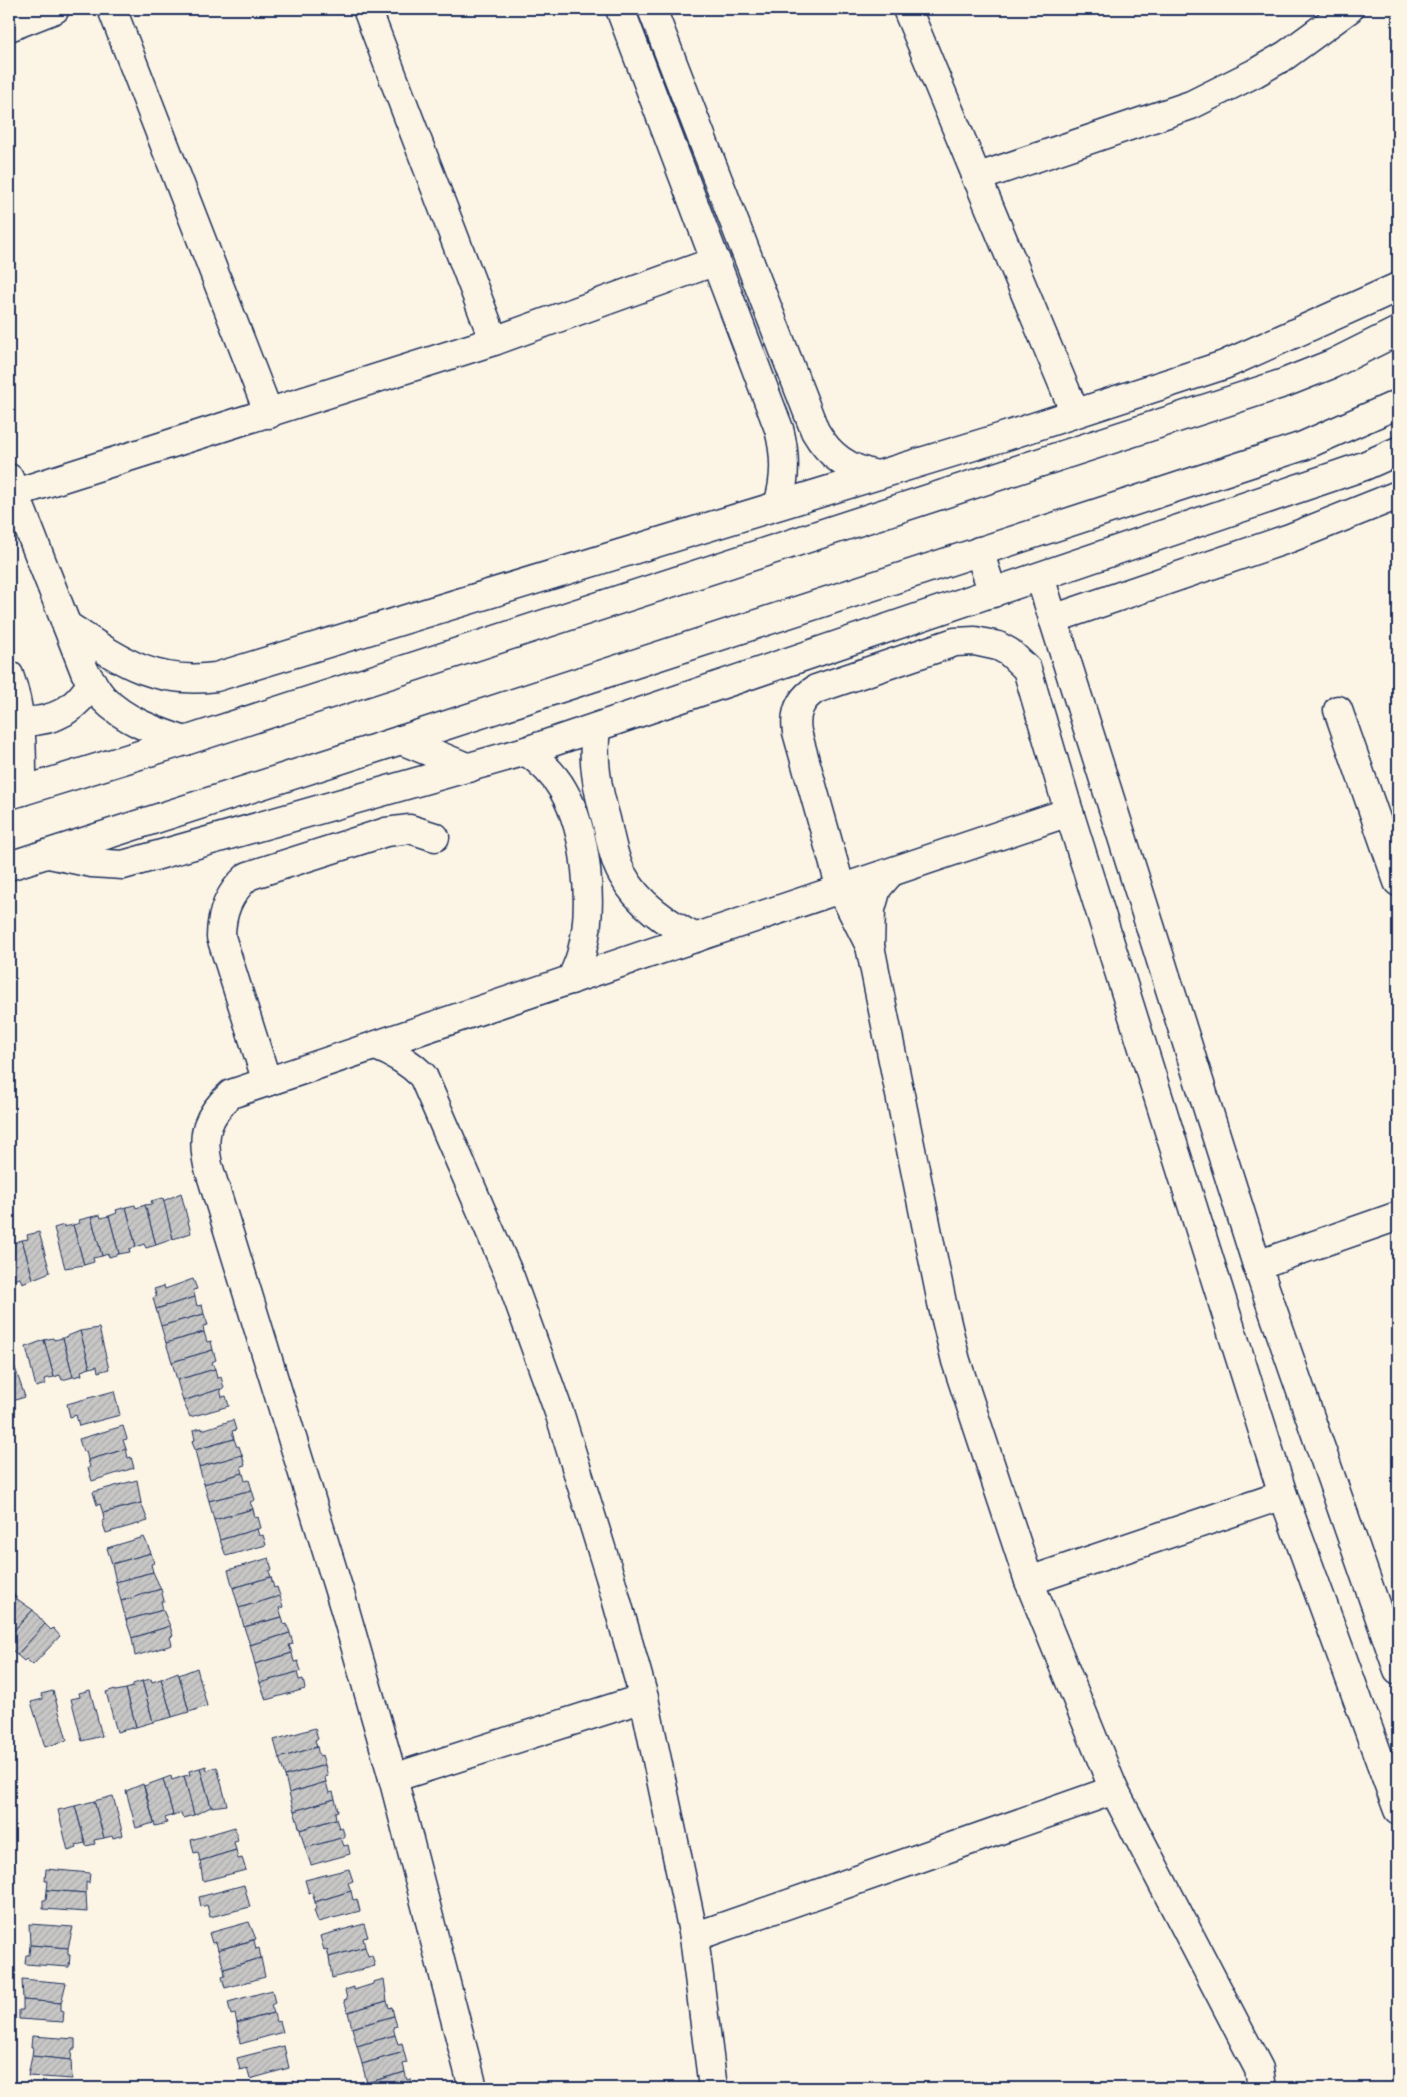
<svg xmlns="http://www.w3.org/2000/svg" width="1407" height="2097" viewBox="0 0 1407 2097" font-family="'Indie Flower',sans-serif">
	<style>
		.building { fill: url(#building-hatch); stroke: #1b2f5e }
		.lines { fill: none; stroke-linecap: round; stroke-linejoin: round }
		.minor-casing { stroke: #1b2f5e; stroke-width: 31 }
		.minor { stroke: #fcf5e5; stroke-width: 28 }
	</style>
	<defs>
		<pattern id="building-hatch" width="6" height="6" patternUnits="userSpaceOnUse" patternTransform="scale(1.25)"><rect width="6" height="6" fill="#c8c7c6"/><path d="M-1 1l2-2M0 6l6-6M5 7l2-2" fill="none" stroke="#ababac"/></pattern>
	</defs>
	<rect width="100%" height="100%" fill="#fcf5e5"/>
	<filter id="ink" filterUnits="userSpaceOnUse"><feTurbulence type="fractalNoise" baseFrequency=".02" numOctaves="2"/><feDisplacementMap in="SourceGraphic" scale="10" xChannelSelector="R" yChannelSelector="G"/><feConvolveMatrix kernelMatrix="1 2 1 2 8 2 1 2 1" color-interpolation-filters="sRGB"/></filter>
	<g filter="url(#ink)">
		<g class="building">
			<polygon points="181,1193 191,1233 173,1239 163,1201"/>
			<polygon points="163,1198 173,1239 156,1245 145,1205 152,1204 151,1201"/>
			<polygon points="135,1205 136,1208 145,1205 156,1245 146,1248 144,1244 136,1247 126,1207"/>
			<polygon points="126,1207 136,1247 129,1249 130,1252 119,1254 109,1216 117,1213 116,1210"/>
			<polygon points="100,1215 101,1218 109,1216 119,1254 109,1257 108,1254 102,1256 91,1217"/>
			<polygon points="91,1217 102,1256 93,1258 94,1262 84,1265 73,1225 80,1223 79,1220"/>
			<polygon points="64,1225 64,1227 73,1225 84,1265 65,1268 54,1228"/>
			<polygon points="39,1232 50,1272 33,1279 22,1240 28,1239 27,1235"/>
			<polygon points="12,1239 13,1243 22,1240 33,1279 22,1283 20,1278 13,1280 9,1264 9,1240"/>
			<polygon points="193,1279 197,1289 193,1290 195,1297 156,1309 153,1298 157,1296 154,1289 164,1286 165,1289"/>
			<polygon points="195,1297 197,1306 202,1305 204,1314 161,1326 156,1309"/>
			<polygon points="204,1314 208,1325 203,1326 204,1332 166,1343 161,1326"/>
			<polygon points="99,1328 109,1369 98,1372 97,1366 90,1368 80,1331"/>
			<polygon points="80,1331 90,1368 81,1371 82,1375 73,1377 63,1338"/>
			<polygon points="204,1332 207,1342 211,1341 213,1350 172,1362 166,1343"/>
			<polygon points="53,1338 54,1340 63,1338 73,1377 62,1380 60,1375 54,1377 44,1340"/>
			<polygon points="44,1340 54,1377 44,1379 46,1384 36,1387 26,1347"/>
			<polygon points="9,1350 25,1397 12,1401 9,1393"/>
			<polygon points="213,1350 216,1360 212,1362 215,1369 177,1380 172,1362"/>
			<polygon points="215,1369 217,1378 221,1377 224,1388 183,1401 177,1380"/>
			<polygon points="220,1389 222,1397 226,1396 229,1406 190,1417 183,1401"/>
			<polygon points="114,1391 120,1415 79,1426 76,1415 70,1417 67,1404"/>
			<polygon points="233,1420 236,1430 232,1431 234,1439 195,1450 192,1441 195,1440 193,1430 202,1428 202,1430"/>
			<polygon points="123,1426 127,1439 123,1440 126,1449 88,1460 86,1451 83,1452 79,1439"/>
			<polygon points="234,1439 237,1447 239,1446 242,1455 199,1467 195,1450"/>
			<polygon points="126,1449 128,1458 131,1457 134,1468 92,1481 88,1468 90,1467 88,1460"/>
			<polygon points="242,1455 245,1465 241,1466 243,1473 204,1484 199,1467"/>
			<polygon points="243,1473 245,1481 249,1480 252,1490 209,1501 204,1484"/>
			<polygon points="137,1480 141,1503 103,1513 100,1504 97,1505 93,1492"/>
			<polygon points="252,1490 255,1500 250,1502 253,1509 214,1520 209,1501"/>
			<polygon points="141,1503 148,1521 106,1533 102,1521 104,1520 103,1513"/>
			<polygon points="253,1509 255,1518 258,1517 261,1528 220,1540 214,1520"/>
			<polygon points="257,1529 259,1536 263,1535 266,1545 226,1556 220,1540"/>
			<polygon points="144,1537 151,1553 112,1564 107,1548"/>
			<polygon points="151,1553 154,1563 151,1564 153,1572 116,1582 112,1564"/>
			<polygon points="269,1558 272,1570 269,1571 271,1577 233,1588 228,1570"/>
			<polygon points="153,1572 161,1589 121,1601 116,1582"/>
			<polygon points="271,1577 274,1588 277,1587 280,1596 239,1608 233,1588"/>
			<polygon points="9,1588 17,1599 9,1608"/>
			<polygon points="161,1589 164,1601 161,1601 163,1610 126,1620 121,1601"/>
			<polygon points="280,1596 283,1607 279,1608 282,1617 244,1627 239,1608"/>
			<polygon points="17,1599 33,1610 9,1636 9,1608"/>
			<polygon points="33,1610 45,1624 17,1655 9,1647 10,1645 9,1636"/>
			<polygon points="163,1610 170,1626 132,1638 126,1620"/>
			<polygon points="282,1617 284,1625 287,1624 290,1633 250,1645 244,1627"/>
			<polygon points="45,1624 51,1630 53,1628 60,1636 33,1665 26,1659 24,1661 17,1655"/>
			<polygon points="170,1626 173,1636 170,1637 172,1645 135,1656 132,1638"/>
			<polygon points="290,1633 293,1644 289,1645 292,1653 255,1664 250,1645"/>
			<polygon points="292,1653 294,1662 298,1661 301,1671 260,1683 255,1664"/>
			<polygon points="197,1668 207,1706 189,1712 179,1675"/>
			<polygon points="178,1672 189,1712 172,1717 161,1679"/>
			<polygon points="297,1672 299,1680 303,1679 305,1689 266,1700 260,1683"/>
			<polygon points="151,1679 152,1682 161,1679 172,1717 153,1722 142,1681"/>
			<polygon points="142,1681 153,1722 136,1727 126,1689 133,1687 133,1684"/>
			<polygon points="115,1689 116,1691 126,1689 136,1727 117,1732 106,1692"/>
			<polygon points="90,1690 102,1736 82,1741 71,1699 80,1697 79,1693"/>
			<polygon points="53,1691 67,1740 45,1747 31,1702 43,1699 41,1694"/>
			<polygon points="315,1728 318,1739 315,1740 317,1747 279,1758 274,1740"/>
			<polygon points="317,1747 319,1756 322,1755 325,1765 285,1776 279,1758"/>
			<polygon points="325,1765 328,1776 325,1777 326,1782 289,1793 285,1776"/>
			<polygon points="206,1766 207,1770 217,1767 227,1805 211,1807 200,1768"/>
			<polygon points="200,1768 211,1807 194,1815 184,1776 190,1775 189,1771"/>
			<polygon points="171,1776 172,1780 184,1776 194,1815 183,1818 181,1813 173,1815 163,1779"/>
			<polygon points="163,1779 173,1815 165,1818 167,1823 155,1826 144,1786"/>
			<polygon points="326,1782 329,1793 333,1792 335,1799 294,1811 289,1793"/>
			<polygon points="143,1784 154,1823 136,1828 126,1791"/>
			<polygon points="113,1796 123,1835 113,1838 112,1836 104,1838 94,1801"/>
			<polygon points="335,1799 338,1811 335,1812 336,1819 300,1830 294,1811"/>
			<polygon points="94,1801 104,1838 94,1840 95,1844 86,1846 75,1806"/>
			<polygon points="75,1806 85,1843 76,1845 77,1848 68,1851 58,1810"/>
			<polygon points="336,1819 339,1828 342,1827 345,1837 305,1848 300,1830"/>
			<polygon points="235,1827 238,1841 234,1842 236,1850 200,1861 198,1852 194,1853 191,1840"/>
			<polygon points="341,1838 344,1846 348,1845 350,1854 311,1865 305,1848"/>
			<polygon points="236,1850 238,1859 242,1858 246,1870 203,1881 200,1861"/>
			<polygon points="46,1869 90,1873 89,1883 86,1882 86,1893 47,1890 48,1881 45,1881"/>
			<polygon points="349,1869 353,1881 348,1883 351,1891 315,1902 312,1893 309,1894 305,1880"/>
			<polygon points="244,1885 250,1907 210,1917 207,1905 201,1907 199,1897"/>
			<polygon points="47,1890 86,1893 87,1912 43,1909 43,1900 46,1900"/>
			<polygon points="351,1891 353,1900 357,1899 360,1911 318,1922 314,1910 316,1909 315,1902"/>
			<polygon points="249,1922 256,1939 218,1950 216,1942 212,1943 209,1933"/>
			<polygon points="29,1924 73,1927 68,1948 30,1945"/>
			<polygon points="364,1924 368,1937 363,1938 365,1947 329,1957 327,1949 324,1950 320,1936"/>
			<polygon points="254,1940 256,1949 259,1948 261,1958 224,1969 218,1950"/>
			<polygon points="30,1945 68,1948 68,1955 70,1955 69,1967 25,1964 26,1955 29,1955"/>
			<polygon points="365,1947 368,1956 372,1955 375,1966 332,1978 329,1957"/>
			<polygon points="261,1958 265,1977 225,1988 222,1977 225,1976 224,1969"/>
			<polygon points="22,1979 66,1983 61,2003 23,2000"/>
			<polygon points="384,1979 387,2001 348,2012 344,2000 347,1999 345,1990 354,1987 354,1990 373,1984 373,1982"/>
			<polygon points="272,1990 275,2003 271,2005 274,2013 237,2023 235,2014 231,2015 228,2002"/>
			<polygon points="23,2000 61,2003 61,2010 64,2011 63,2022 19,2019 19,2010 23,2010"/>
			<polygon points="387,2001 389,2008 392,2007 394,2016 352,2028 348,2012"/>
			<polygon points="274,2013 276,2022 280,2021 283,2032 240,2044 237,2023"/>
			<polygon points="394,2016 397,2026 393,2027 395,2035 357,2046 352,2028"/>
			<polygon points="395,2035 398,2044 402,2043 404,2052 362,2064 357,2046"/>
			<polygon points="32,2036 75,2039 75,2049 72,2049 71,2060 32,2056 33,2047 31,2047"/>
			<polygon points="284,2046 289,2068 250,2079 247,2068 240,2070 237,2058"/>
			<polygon points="404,2052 407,2063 403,2064 405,2072 367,2083 362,2064"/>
			<polygon points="32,2056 71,2060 72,2079 28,2076"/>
			<polygon points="405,2072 407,2080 411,2079 413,2088 369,2088 367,2083"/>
			<polygon points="294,2081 296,2088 270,2088"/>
		</g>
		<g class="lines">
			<g class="minor-casing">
				<g id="minor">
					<polyline points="112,9 269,414"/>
					<polyline points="367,9 494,341"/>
					<path d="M620,9L779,429C786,456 786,479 778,505"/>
					<path d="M652,9L815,431C830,457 848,469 877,475"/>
					<polyline points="907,9 1075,413"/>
					<polyline points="9,27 55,9"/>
					<polyline points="976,178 1191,105 1255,73 1286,55 1349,9"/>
					<path d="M9,478L85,672C91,680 96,690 103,698C125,721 155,731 185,741"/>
					<polyline points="15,493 494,341 716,261"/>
					<polyline points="979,551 993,593"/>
					<polyline points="1040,577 1257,1265 1398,1670"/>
					<polyline points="1053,619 1290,538 1398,495"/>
					<path d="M68,626C120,660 151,685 216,677L1003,437L1224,365L1398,287"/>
					<path d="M9,675C23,712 22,752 22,791"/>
					<polyline points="1338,710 1398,882"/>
					<path d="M20,721C53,723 76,710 92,682"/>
					<path d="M596,728C592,760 597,788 606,819C610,836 613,858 622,874C638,904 667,923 696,938"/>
					<polyline points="401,740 469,768"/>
					<path d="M526,751C541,762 554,774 563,790C587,831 594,906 582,951C580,961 575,971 571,980"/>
					<polyline points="9,795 185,741 1284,383 1332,364 1398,331"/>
					<polyline points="49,854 92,863 123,865 526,751 1364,466 1398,451"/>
					<polyline points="9,866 401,740 1303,446 1398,404"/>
					<polyline points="890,873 877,888 871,909 870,946 942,1303 956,1361 1029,1581 1114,1790 1259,2069 1262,2088"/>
					<path d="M870,946L841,889L797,732C794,713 800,699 816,689L955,642L975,641L998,646L1009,652L1027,669L1069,812L1283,1495L1398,1810"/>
					<path d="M376,1046C394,1053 409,1062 423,1076L510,1277L560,1415L610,1577L644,1698L694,1937L713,2088"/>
					<path d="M267,1082L221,937C221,912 229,893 248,876L386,832L410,829L435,837"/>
					<polyline points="1257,1265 1398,1216"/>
					<polyline points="1029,1581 1283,1495"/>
					<polyline points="393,1778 644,1698"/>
					<polyline points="694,1937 1114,1790"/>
					<path d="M473,2088L393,1778L345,1610L208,1165C201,1133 207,1116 231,1094L1069,812"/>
				</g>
			</g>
			<use href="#minor" class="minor"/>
		</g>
	</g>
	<rect width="1407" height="2097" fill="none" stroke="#fcf5e5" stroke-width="30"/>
	<rect x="15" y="15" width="1377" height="2067" fill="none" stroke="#1b2f5e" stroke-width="2" filter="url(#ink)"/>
</svg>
